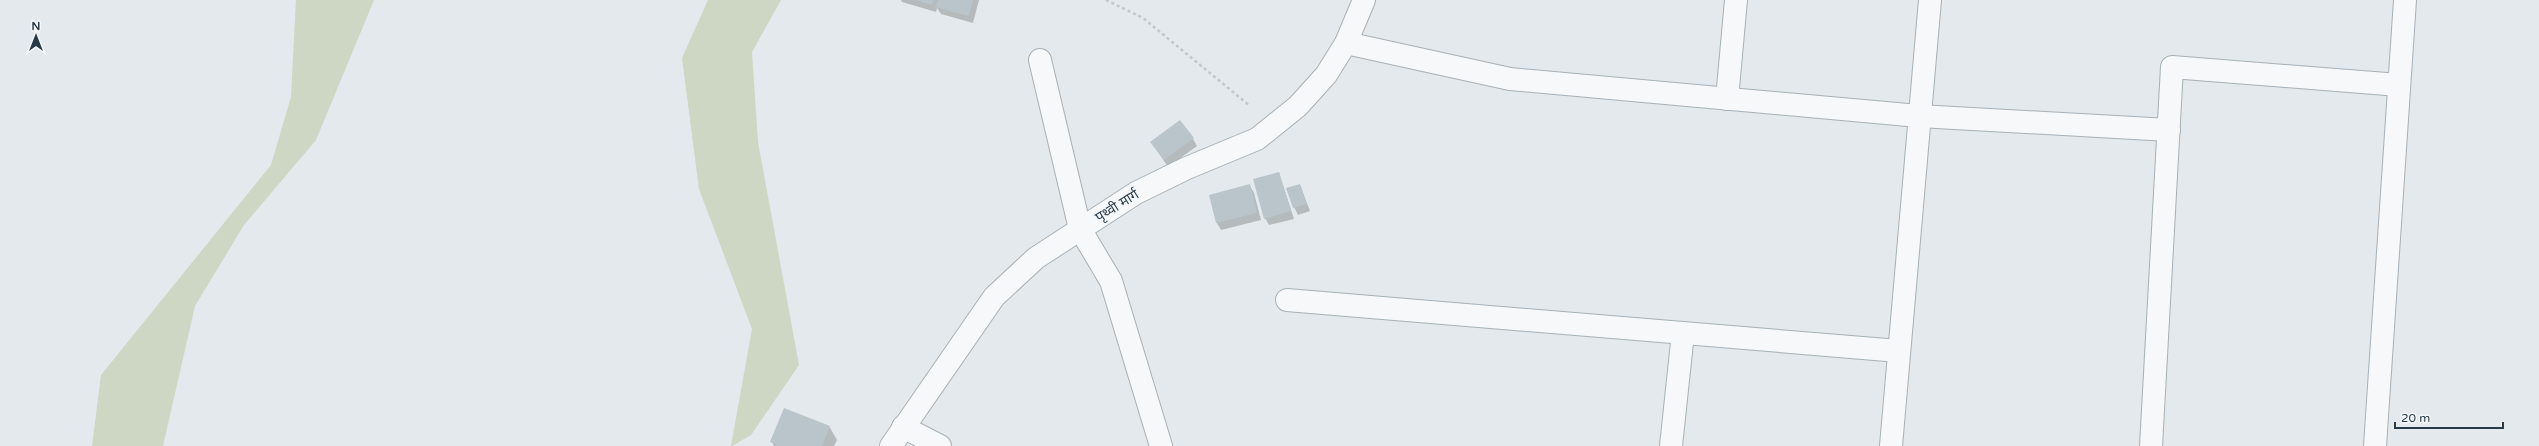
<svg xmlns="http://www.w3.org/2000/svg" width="2539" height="446" viewBox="0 0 2539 446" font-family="'Varela Round','Noto Sans Devanagari',sans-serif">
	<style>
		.green { fill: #cdd7c3 }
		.shadow { fill: #0003 }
		.building { fill: #b9c4cb }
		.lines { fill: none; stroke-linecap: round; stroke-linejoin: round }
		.minor-casing { stroke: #a7b1b7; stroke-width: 24 }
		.path { stroke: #c1c7cb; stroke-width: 2.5; stroke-dasharray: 3 3; stroke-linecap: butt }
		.minor { stroke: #f6f8fa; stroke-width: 22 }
		.labels { text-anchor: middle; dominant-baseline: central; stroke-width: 4; stroke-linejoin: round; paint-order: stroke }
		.street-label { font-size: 14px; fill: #293b47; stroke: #f3f7f9 }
	</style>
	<rect width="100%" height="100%" fill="#e3e9ec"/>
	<g class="green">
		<polygon points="296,0 374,0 316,140 244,225 195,306 163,446 92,446 101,375 271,165 291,97"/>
		<polygon points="708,0 781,0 752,52 758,142 799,365 751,435 732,446 731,446 752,329 699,189 682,58"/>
	</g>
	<g class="shadow">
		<polygon points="901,0 979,0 973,23 941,14 937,8 936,12 902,2"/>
		<polygon points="1193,139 1197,146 1168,167 1152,143"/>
		<polygon points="1279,173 1294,219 1269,225 1265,218"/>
		<polygon points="1300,185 1310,211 1298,215 1294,207"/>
		<polygon points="1250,186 1254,193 1261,220 1221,230 1217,223 1210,195"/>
		<polygon points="829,426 837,440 834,446 774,446 772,442"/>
	</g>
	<g class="building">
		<polygon points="916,0 934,0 932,5"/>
		<polygon points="938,0 973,0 969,16 935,7"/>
		<polygon points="1180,120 1194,138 1164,160 1150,142"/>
		<polygon points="1279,172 1291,211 1264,219 1253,179"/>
		<polygon points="1250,184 1257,213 1216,223 1209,195"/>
		<polygon points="1300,184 1307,204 1293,208 1286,188"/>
		<polygon points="784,408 830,426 822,446 775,446 776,444 770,442"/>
	</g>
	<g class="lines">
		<g class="minor-casing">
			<g id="minor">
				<polyline points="1346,43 1510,79 1919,116 2169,130"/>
				<polyline points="1040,60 1080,229 1111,281 1161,446"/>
				<polyline points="1727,99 1736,0"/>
				<polyline points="1287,300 1899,351"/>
				<polyline points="903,427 940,446"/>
				<polyline points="891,446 994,297 1036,258 1136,193 1187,168 1257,139 1298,106 1326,75 1346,43 1364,0"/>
				<polyline points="1671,446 1683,333"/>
				<polyline points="1891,446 1930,0"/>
				<polyline points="2151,446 2172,67 2399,85"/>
				<polyline points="2375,446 2405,0"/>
			</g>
		</g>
		<polyline class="path" points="1106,0 1143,18 1250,106"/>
		<use href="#minor" class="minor"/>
	</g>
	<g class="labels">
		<g class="street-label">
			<text transform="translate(1117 206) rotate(-32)">पृथ्वी मार्ग</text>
		</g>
	</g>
	<g transform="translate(36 36)" stroke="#f3f7f9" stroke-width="3" paint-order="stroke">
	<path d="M0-3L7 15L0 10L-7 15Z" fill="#293b47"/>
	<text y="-6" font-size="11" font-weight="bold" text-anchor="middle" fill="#293b47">N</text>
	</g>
	<path d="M2395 422v6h108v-6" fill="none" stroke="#293b47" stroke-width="2"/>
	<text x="2401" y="422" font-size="12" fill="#293b47" stroke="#f3f7f9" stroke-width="3" paint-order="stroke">20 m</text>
</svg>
